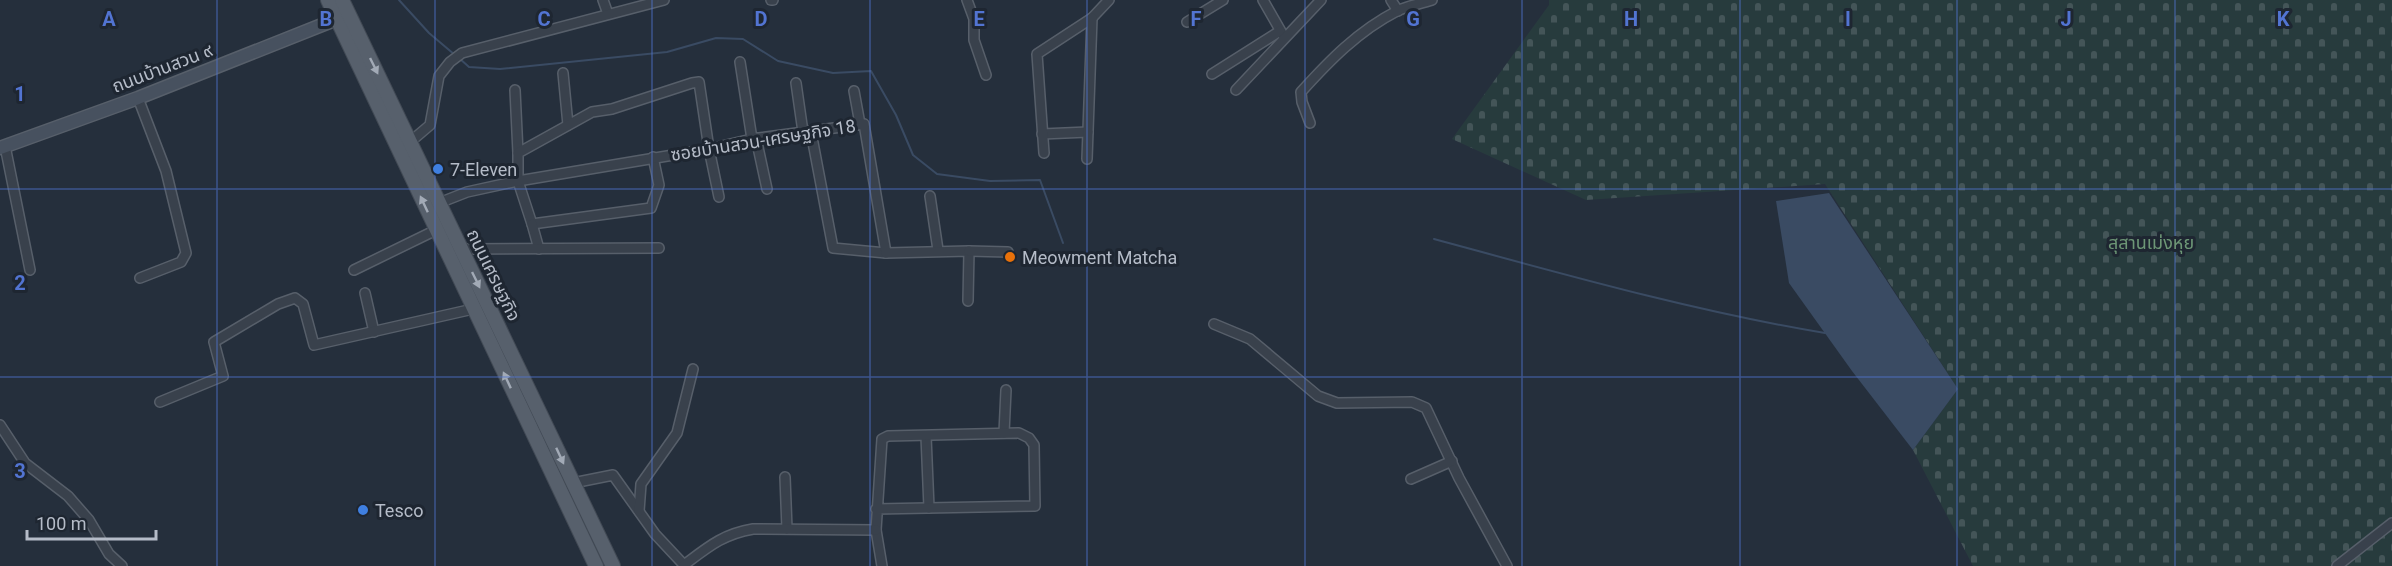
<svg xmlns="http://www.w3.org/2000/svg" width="2392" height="566" viewBox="0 0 2392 566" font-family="Roboto,'Noto Sans Thai',sans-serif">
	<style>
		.cemetery { fill: url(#cemetery-stones) }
		.water { fill: #3a4b63 }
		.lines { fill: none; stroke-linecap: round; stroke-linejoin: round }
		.stream { stroke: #3a4b63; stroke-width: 2 }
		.street-casing { stroke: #575f6a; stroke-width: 12 }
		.secondary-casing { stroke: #575f6a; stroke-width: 15 }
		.primary-casing { stroke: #424a55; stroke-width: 16 }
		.street { stroke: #39414c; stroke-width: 9 }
		.secondary { stroke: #47515f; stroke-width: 12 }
		.primary { stroke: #57606c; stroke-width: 14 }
		.oneway { fill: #a2aab6 }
		.grid { fill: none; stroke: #5274d2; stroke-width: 1.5; stroke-opacity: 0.55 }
		.shop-dot { fill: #3f7fe0; stroke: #1e2631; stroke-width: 2 }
		.food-dot { fill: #e8710a; stroke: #1e2631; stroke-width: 2 }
		.labels { text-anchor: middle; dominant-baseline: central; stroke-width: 6; stroke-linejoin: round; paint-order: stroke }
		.street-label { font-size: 18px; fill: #b5bcc8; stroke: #1e2631 }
		.poi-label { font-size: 18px; fill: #b5bcc8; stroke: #1e2631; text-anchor: start }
		.park-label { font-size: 18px; fill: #6d9776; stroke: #1e2631 }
		.grid-label { font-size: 20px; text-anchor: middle; font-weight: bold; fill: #5274d2; stroke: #1e2631; stroke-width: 6; stroke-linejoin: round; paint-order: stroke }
	</style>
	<defs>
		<pattern id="cemetery-stones" width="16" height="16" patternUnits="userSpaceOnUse" patternTransform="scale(1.5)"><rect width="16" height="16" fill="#273b3d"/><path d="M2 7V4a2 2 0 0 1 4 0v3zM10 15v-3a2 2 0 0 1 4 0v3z" fill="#445558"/></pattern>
	</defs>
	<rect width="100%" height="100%" fill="#252f3c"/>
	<polygon class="cemetery" points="1549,0 2392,0 2392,566 1973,566 1913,450 1958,389 1825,184 1586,200 1452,139 1549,5"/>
	<polygon class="water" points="1829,193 1958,389 1913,450 1852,371 1789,283 1776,201"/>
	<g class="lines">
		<g class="stream">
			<polyline points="399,0 429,33 455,55"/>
			<polyline points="459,58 469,67 500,69 667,52 716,38 743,39 778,61 833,73 871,71 896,115 913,155 937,174 990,181 1040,180 1063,243"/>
			<path d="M1434,239C1563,274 1693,311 1825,333"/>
		</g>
		<g class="street-casing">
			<g id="street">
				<polyline points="603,0 608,14"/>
				<polyline points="771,0 773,0"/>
				<polyline points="967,0 974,19 974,40 986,75"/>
				<polyline points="1263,0 1283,35"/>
				<polyline points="1391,0 1398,11"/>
				<polyline points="1187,22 1223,0"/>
				<polyline points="740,62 752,139"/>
				<polyline points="563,73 568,125"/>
				<polyline points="1212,74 1280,31"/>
				<polyline points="796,83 803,132"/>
				<polyline points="515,90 518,153"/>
				<polyline points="1236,90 1321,0"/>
				<polyline points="854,91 860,124"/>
				<polyline points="138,98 166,171 186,253 181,262 140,278"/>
				<path d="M1310,123L1302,102L1301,92C1329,61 1358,31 1397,11C1407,6 1420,4 1432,0"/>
				<polyline points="811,132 833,248 886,253"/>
				<polyline points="1042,134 1088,132"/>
				<polyline points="756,138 767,189"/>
				<polyline points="410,142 430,125 439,76 450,62 462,53 664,0"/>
				<polyline points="5,146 30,270"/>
				<polyline points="1044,153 1037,54 1092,18 1109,0"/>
				<polyline points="653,157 659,185 651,208 532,224 518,181 518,153 592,112 612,109 692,83 699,82 709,149 719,197"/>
				<polyline points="1087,159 1092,18"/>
				<polyline points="930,196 938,250"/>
				<polyline points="439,203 467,192 518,181 709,149 752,139 864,124 886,253 969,251 968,301"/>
				<polyline points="532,224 539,249"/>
				<polyline points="461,249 659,248"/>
				<polyline points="969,251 1008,252"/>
				<polyline points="354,270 436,230"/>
				<polyline points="365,293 374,332"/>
				<polyline points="1214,324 1250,339 1318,396 1337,403 1412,402 1426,408 1459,478 1507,566"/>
				<polyline points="160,402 223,376 214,342 278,304 295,298 303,304 314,345 473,309"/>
				<polyline points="0,425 25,463 68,496 89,520 109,554 122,566"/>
				<polyline points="1004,433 1006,390"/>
				<polyline points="926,436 929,508"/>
				<polyline points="785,477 787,529"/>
				<polyline points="1411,479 1452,461"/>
				<polyline points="573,483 613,475 655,534 685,566"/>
				<polyline points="876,509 1035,506 1034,445 1029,438 1019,433 888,436 882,439 876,530 882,566"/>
				<polyline points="639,511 641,484 677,433 693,369"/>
				<path d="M684,565C708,547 723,534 753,529L876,530"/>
				<polyline points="2337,566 2392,523"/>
			</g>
		</g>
		<g class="secondary-casing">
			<polyline id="secondary" points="0,148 138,98 337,19"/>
		</g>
		<g class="primary-casing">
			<g id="primary">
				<polyline points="328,0 596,566"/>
				<polyline points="342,0 613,566"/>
			</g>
		</g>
		<use href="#street" class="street"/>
		<use href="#secondary" class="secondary"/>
		<use href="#primary" class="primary"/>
	</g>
	<defs><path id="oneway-solid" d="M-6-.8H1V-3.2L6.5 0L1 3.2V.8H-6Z" transform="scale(1.5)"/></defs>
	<g class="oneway">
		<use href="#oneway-solid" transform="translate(374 66) rotate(64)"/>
		<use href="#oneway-solid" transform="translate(424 204) rotate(-115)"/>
		<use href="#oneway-solid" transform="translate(476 280) rotate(64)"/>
		<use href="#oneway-solid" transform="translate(507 380) rotate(-115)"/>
		<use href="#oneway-solid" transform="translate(560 456) rotate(65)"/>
	</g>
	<path class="grid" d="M217,0V566M435,0V566M652,0V566M870,0V566M1087,0V566M1305,0V566M1522,0V566M1740,0V566M1957,0V566M2175,0V566M0,189H2392M0,377H2392"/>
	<g class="shop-dot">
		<circle cx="438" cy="169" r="6"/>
		<circle cx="363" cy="510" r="6"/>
	</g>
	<circle class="food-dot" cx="1010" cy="257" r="6"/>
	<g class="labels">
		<g class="street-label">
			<text transform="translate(162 68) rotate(-21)">ถนนบ้านสวน ๙</text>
			<text transform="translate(763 140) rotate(-9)">ซอยบ้านสวน-เศรษฐกิจ 18</text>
			<text transform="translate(494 275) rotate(64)">ถนนเศรษฐกิจ</text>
		</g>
		<g class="poi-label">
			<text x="450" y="169">7-Eleven</text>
			<text x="1022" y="257">Meowment Matcha</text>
			<text x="375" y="510">Tesco</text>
		</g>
		<g class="park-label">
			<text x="2151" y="242">สุสานเม่งหุย</text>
		</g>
	</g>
	<g class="grid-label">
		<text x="109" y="26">A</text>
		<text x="326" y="26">B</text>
		<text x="544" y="26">C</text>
		<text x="761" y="26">D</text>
		<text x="979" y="26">E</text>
		<text x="1196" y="26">F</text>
		<text x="1413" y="26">G</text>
		<text x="1631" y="26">H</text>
		<text x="1848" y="26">I</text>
		<text x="2066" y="26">J</text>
		<text x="2283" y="26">K</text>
		<text x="20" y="101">1</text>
		<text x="20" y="290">2</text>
		<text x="20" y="478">3</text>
	</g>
	<path d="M27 530v9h129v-9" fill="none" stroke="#b5bcc8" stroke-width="3"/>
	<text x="36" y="530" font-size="18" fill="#b5bcc8" stroke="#1e2631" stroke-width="4.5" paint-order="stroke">100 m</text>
</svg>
